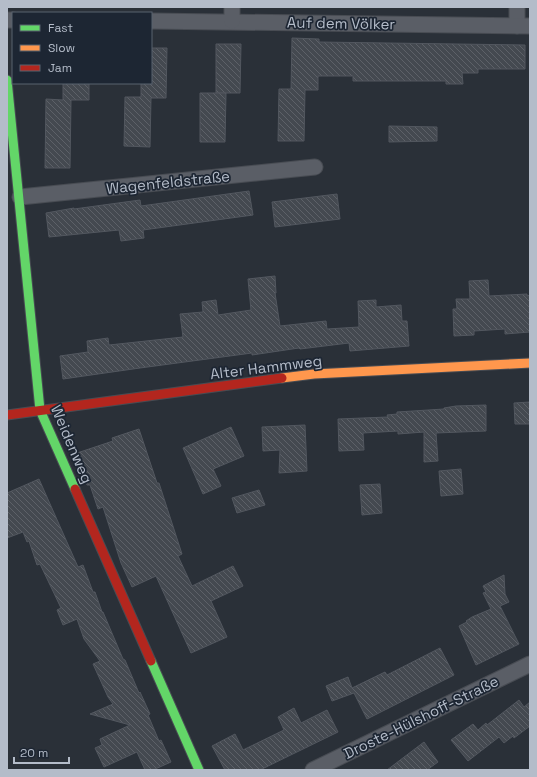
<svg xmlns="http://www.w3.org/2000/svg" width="537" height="777" viewBox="0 0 537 777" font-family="'Space Grotesk',sans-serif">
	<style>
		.building { fill: url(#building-back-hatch); stroke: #52575f }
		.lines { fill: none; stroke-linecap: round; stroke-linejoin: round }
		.street-casing { stroke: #484c53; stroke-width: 17 }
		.fast-casing { stroke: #484c53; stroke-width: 11 }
		.slow-casing { stroke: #484c53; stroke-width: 11 }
		.jam-casing { stroke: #484c53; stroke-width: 11 }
		.street { stroke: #5a5e66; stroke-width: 15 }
		.fast { stroke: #63d668; stroke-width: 9 }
		.slow { stroke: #ff974d; stroke-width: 9 }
		.jam { stroke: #b3261e; stroke-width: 9 }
		.labels { text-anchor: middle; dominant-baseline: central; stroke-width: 3.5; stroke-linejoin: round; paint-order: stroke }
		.street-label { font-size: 15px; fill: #b4bcc9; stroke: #1d2633 }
	</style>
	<defs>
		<pattern id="building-back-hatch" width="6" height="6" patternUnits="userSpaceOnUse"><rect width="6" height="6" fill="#444950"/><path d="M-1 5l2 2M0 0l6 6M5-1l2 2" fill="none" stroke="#5d6168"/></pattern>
	</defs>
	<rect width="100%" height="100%" fill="#2a3038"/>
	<g class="building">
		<polygon points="292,38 319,39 319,42 525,45 525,69 478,69 478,73 462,73 463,84 446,84 446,81 353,81 353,76 318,76 318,90 305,90 304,141 278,141 279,89 291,89"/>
		<polygon points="216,44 241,44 240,93 216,93"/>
		<polygon points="151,48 167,48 166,98 151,98 150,147 124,146 125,97 141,97 141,83 151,83"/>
		<polygon points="63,83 89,83 89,100 71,100 70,168 45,168 46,99 63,100"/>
		<polygon points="200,93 226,93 225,142 200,142"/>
		<polygon points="389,126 437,127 437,141 389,142"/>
		<polygon points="249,191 253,215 143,230 144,238 121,241 119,230 49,237 46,213 74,208 74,209 140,200 141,206"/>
		<polygon points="337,194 340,219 275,227 272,202"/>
		<polygon points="275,276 276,293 275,293 280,326 326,321 327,329 359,327 358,301 376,300 376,307 401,305 402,321 407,321 409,346 350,351 349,343 300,349 299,348 252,355 252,353 140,368 63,379 60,356 88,352 87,341 108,338 109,345 183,337 180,314 203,312 202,302 216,300 218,315 251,310 248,279"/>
		<polygon points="488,280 489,296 527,294 527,296 530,295 530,332 505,334 505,329 474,331 474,335 454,336 453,309 457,309 456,299 470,299 469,281"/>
		<polygon points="530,402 530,424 515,424 514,403"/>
		<polygon points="486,405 486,431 436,433 438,461 424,462 424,432 398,434 398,431 363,433 364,450 339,451 338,419 388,417 387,415 397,414 397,412 444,409 444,408 456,406"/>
		<polygon points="305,425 307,471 279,473 280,450 263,451 262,427"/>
		<polygon points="231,427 244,456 213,469 221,486 203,494 183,448"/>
		<polygon points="139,429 157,483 159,483 182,554 178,556 192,586 233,566 243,586 211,601 227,637 191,653 156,576 132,587 121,563 103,507 98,509 90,485 87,485 77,453 113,441 112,438"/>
		<polygon points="461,469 463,494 441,496 439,471"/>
		<polygon points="39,479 78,567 83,565 93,592 95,592 102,612 103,612 123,659 125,660 139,693 140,692 150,714 148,715 159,741 161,740 171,762 153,770 145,770 137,752 104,767 95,748 102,745 100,739 130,725 90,714 113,704 108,697 93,664 100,661 84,639 77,619 63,625 57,610 61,608 40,564 37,565 29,541 27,542 23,532 7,538 7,493"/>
		<polygon points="380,484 382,513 362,515 360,485"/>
		<polygon points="259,490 265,505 237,513 232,498"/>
		<polygon points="504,575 505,594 509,602 500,606 519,644 476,665 459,626 467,622 466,621 472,617 491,609 483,593 486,592 483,586"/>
		<polygon points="440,648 454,675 367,719 354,693 332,701 326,686 348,677 352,688 385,672 387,675"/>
		<polygon points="519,700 524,707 530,702 530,726 514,738 513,736 504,743 499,737 468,761 451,740 473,724 478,730 486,723 487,725"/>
		<polygon points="294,708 301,723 327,710 338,732 260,770 225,770 212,746 235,734 243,750 284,730 278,717"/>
		<polygon points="424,742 438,762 427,770 387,770"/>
	</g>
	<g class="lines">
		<g class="street-casing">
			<g id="street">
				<polyline points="517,7 517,26"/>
				<polyline points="7,20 13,20"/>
				<polyline points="151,21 530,26"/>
				<polyline points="232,21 232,7"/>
				<polyline points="20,197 315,167"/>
				<polyline points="313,770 530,664"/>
			</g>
		</g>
		<g class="fast-casing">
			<g id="fast">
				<polyline points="7,80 40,410 75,489"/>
				<polyline points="151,661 199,770"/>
			</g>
		</g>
		<g class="slow-casing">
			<polyline id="slow" points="282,378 314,374 530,363"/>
		</g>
		<g class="jam-casing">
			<g id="jam">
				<polyline points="7,415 282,378"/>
				<polyline points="75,489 151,661"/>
			</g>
		</g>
		<use href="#street" class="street"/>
		<use href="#fast" class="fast"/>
		<use href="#slow" class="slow"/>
		<use href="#jam" class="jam"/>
	</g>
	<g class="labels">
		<g class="street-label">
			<text transform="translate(341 23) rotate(1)">Auf dem Völker</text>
			<text transform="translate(168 182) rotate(-6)">Wagenfeldstraße</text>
			<text transform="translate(266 367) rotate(-7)">Alter Hammweg</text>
			<text transform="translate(72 444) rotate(67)">Weidenweg</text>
			<text transform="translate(421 717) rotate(-26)">Droste-Hülshoff-Straße</text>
		</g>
	</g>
	<rect width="537" height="777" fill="none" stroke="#b4bcc9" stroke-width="16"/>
	<rect x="12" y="12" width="140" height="72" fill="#1d2633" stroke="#59626f"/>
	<rect x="20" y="25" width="20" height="6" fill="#63d668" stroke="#59626f"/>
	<text x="48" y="32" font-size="12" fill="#b4bcc9">Fast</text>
	<rect x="20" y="45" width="20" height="6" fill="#ff974d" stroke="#59626f"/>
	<text x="48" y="52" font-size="12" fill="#b4bcc9">Slow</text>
	<rect x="20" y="65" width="20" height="6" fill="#b3261e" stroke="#59626f"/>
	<text x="48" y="72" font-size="12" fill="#b4bcc9">Jam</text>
	<path d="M14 757v6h55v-6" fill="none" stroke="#b4bcc9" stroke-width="2"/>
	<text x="20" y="757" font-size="12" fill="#b4bcc9" stroke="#1d2633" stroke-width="3" paint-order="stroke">20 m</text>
</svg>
